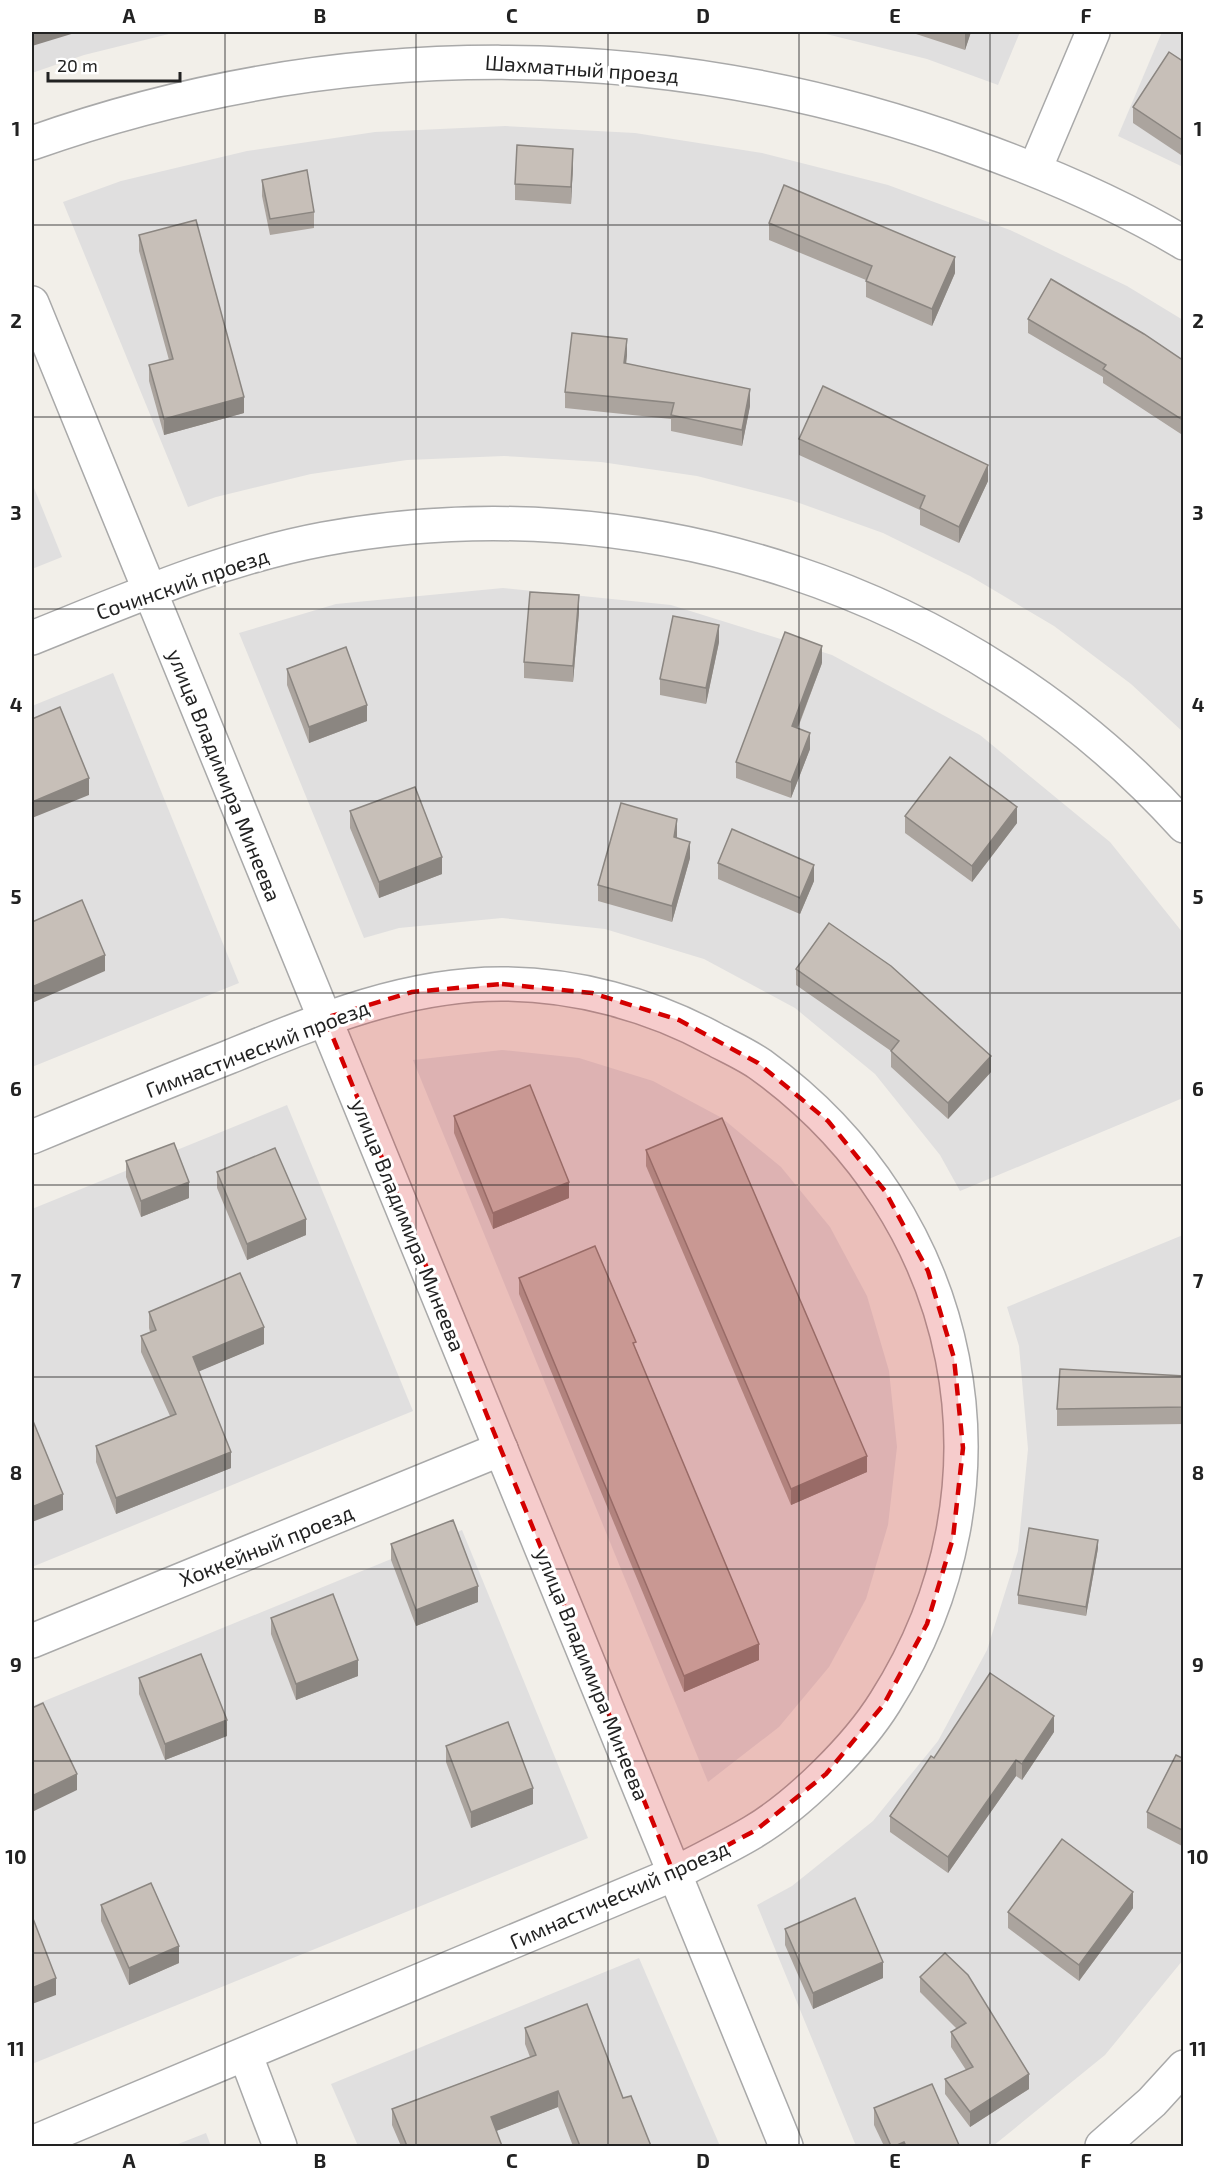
<svg xmlns="http://www.w3.org/2000/svg" width="1215" height="2178" viewBox="0 0 1215 2178" font-family="'Exo 2',sans-serif">
	<style>
		.residential { fill: #e0dfdf }
		.lines { fill: none; stroke-linecap: round; stroke-linejoin: round }
		.street-casing { stroke: #a9a9a9; stroke-width: 36 }
		.street { stroke: #fff; stroke-width: 33 }
		.wall { fill: #aba49e }
		.shaded-wall { fill: #8b8681 }
		.building { fill: #c7bfb8; stroke: #8b8681; stroke-width: 1.5 }
		.marked { fill: #d40000; fill-opacity: 0.2; stroke: #d40000; stroke-width: 4.5; stroke-dasharray: 12 8; stroke-linejoin: round }
		.grid { fill: none; stroke: #222; stroke-width: 1.5; stroke-opacity: 0.55 }
		.labels { text-anchor: middle; dominant-baseline: central; stroke-width: 6; stroke-linejoin: round; paint-order: stroke }
		.street-label { font-size: 21px; fill: #222; stroke: #fff }
		.neatline { fill: none; stroke: #222; stroke-width: 2 }
		.grid-label { font-size: 20px; text-anchor: middle; font-weight: bold; fill: #222 }
	</style>
	<rect width="100%" height="100%" fill="#f2efe9"/>
	<g class="residential">
		<polygon points="32,32 177,32 84,55 32,73"/>
		<polygon points="818,32 1020,32 998,85 927,59"/>
		<polygon points="1162,32 1183,32 1183,167 1118,136"/>
		<polygon points="505,126 635,133 762,153 888,185 1010,230 1127,286 1183,320 1183,732 1131,684 1054,626 970,576 883,533 791,500 697,476 601,462 504,456 407,460 311,474 216,497 188,507 63,202 121,181 247,151 375,132"/>
		<polygon points="32,483 62,557 32,569"/>
		<polygon points="503,588 671,605 832,655 980,735 1110,842 1183,933 1183,1098 960,1191 940,1155 875,1074 795,1008 704,959 605,929 502,918 399,928 364,938 239,633 336,604"/>
		<polygon points="113,673 239,983 32,1067 32,706"/>
		<polygon points="502,1050 579,1058 653,1081 722,1118 781,1167 830,1227 867,1296 889,1371 897,1447 888,1525 866,1599 829,1667 779,1727 708,1782 413,1060"/>
		<polygon points="287,1105 413,1411 32,1567 32,1209"/>
		<polygon points="1183,1235 1183,1960 1105,2055 993,2146 856,2146 757,1905 792,1886 873,1821 938,1741 987,1650 1018,1551 1028,1449 1019,1346 1007,1307"/>
		<polygon points="462,1530 588,1838 32,2064 32,1706"/>
		<polygon points="639,1958 720,2146 358,2146 331,2084"/>
		<polygon points="206,2133 211,2146 173,2146"/>
	</g>
	<g class="lines">
		<g class="street-casing">
			<g id="street">
				<path d="M32,143C337,35 666,35 971,146C1044,172 1117,203 1184,243"/>
				<polyline points="1035,169 1093,32"/>
				<polyline points="32,303 786,2146"/>
				<path d="M32,638C127,600 222,558 324,539C638,481 969,588 1184,826"/>
				<path d="M32,1137C97,1110 163,1083 229,1057C317,1021 405,984 501,984C574,984 650,1004 714,1039C729,1047 747,1055 761,1065C968,1215 1023,1485 885,1702C857,1747 798,1805 753,1832C728,1847 700,1860 674,1874L32,2143"/>
				<polyline points="32,1641 501,1449"/>
				<polyline points="246,2056 280,2146"/>
				<polyline points="1102,2146 1152,2102 1184,2067"/>
			</g>
		</g>
		<use href="#street" class="street"/>
	</g>
	<g class="wall">
		<polygon points="910,32 971,32 965,50"/>
		<polygon points="1184,62 1184,151 1181,155 1133,123 1133,107"/>
		<polygon points="573,165 571,204 515,200 515,184"/>
		<polygon points="262,180 314,212 314,228 270,235 262,196"/>
		<polygon points="769,223 955,273 932,326 866,297 866,280 769,240"/>
		<polygon points="139,235 244,413 164,435 149,381 149,365 169,360 139,251"/>
		<polygon points="1028,319 1184,361 1184,436 1103,383 1103,377 1028,333"/>
		<polygon points="627,355 626,364 750,406 742,446 671,431 671,419 565,408 565,392"/>
		<polygon points="799,439 988,481 959,543 920,525 920,510 799,455"/>
		<polygon points="579,612 573,682 524,678 524,662"/>
		<polygon points="719,642 706,704 660,695 660,679"/>
		<polygon points="822,663 798,728 810,749 791,798 736,778 736,762"/>
		<polygon points="287,669 367,721 309,743 287,685"/>
		<polygon points="350,811 442,874 379,898 350,828"/>
		<polygon points="905,816 1017,823 972,882 905,833"/>
		<polygon points="677,836 677,838 690,858 672,922 598,901 598,885"/>
		<polygon points="718,863 814,881 800,914 718,879"/>
		<polygon points="796,969 991,1072 948,1119 891,1067 891,1051 796,985"/>
		<polygon points="454,1116 569,1198 493,1229 454,1133"/>
		<polygon points="646,1150 867,1472 791,1505 646,1166"/>
		<polygon points="126,1161 189,1198 141,1217 126,1177"/>
		<polygon points="217,1172 306,1235 247,1260 217,1188"/>
		<polygon points="519,1278 636,1350 759,1660 684,1692 519,1294"/>
		<polygon points="149,1312 264,1344 199,1371 231,1468 116,1514 96,1462 96,1446 170,1416 141,1352 141,1336 150,1332 149,1328"/>
		<polygon points="1184,1376 1184,1424 1057,1426 1057,1409"/>
		<polygon points="391,1544 478,1602 416,1626 391,1560"/>
		<polygon points="1098,1548 1086,1616 1018,1604 1018,1595"/>
		<polygon points="271,1618 358,1676 296,1700 271,1634"/>
		<polygon points="139,1678 227,1736 165,1760 139,1694"/>
		<polygon points="1054,1732 1022,1780 1016,1776 948,1873 890,1832 890,1816 934,1758"/>
		<polygon points="446,1746 533,1804 471,1828 446,1762"/>
		<polygon points="1184,1759 1184,1847 1147,1828 1147,1812"/>
		<polygon points="101,1905 179,1963 129,1985 101,1921"/>
		<polygon points="1133,1908 1079,1981 1008,1928 1008,1912"/>
		<polygon points="785,1929 883,1978 813,2009 785,1945"/>
		<polygon points="945,1953 1029,2089 970,2127 945,2094 945,2079 966,2070 951,2047 951,2032 957,2029 920,1992 920,1977"/>
		<polygon points="525,2028 623,2098 651,2146 573,2146 558,2107 496,2131 502,2146 401,2146 392,2125 392,2109 530,2057 525,2044"/>
		<polygon points="874,2108 959,2146 884,2146 874,2125"/>
	</g>
	<g class="shaded-wall">
		<polygon points="32,32 78,32 32,46"/>
		<polygon points="965,32 971,32 965,50"/>
		<polygon points="1184,135 1184,151 1181,155 1181,139"/>
		<polygon points="573,149 573,165 571,204 571,187"/>
		<polygon points="955,257 955,273 932,326 932,309"/>
		<polygon points="627,339 627,355 624,380 624,363"/>
		<polygon points="750,389 750,406 742,446 742,430"/>
		<polygon points="244,397 244,413 164,435 164,419"/>
		<polygon points="988,465 988,481 959,543 959,527"/>
		<polygon points="579,595 579,612 573,682 573,666"/>
		<polygon points="719,625 719,642 706,704 706,688"/>
		<polygon points="822,646 822,663 792,742 792,726"/>
		<polygon points="367,705 367,721 309,743 309,727"/>
		<polygon points="810,733 810,749 791,798 791,782"/>
		<polygon points="89,778 89,795 32,818 32,802"/>
		<polygon points="1017,807 1017,823 972,882 972,866"/>
		<polygon points="677,819 677,836 674,853 674,837"/>
		<polygon points="690,842 690,858 672,922 672,906"/>
		<polygon points="442,857 442,874 379,898 379,882"/>
		<polygon points="814,865 814,881 800,914 800,898"/>
		<polygon points="105,955 105,971 32,1003 32,987"/>
		<polygon points="991,1056 991,1072 948,1119 948,1103"/>
		<polygon points="189,1182 189,1198 141,1217 141,1201"/>
		<polygon points="569,1182 569,1198 493,1229 493,1213"/>
		<polygon points="306,1219 306,1235 247,1260 247,1244"/>
		<polygon points="264,1327 264,1344 193,1374 193,1357"/>
		<polygon points="231,1452 231,1468 116,1514 116,1498"/>
		<polygon points="867,1456 867,1472 791,1505 791,1489"/>
		<polygon points="63,1494 63,1510 32,1522 32,1507"/>
		<polygon points="1098,1540 1098,1548 1086,1616 1086,1607"/>
		<polygon points="478,1586 478,1602 416,1626 416,1610"/>
		<polygon points="759,1644 759,1660 684,1692 684,1676"/>
		<polygon points="358,1660 358,1676 296,1700 296,1684"/>
		<polygon points="1054,1716 1054,1732 1022,1780 1022,1764"/>
		<polygon points="227,1720 227,1736 165,1760 165,1744"/>
		<polygon points="1016,1760 1016,1776 948,1873 948,1857"/>
		<polygon points="77,1774 77,1790 32,1812 32,1796"/>
		<polygon points="533,1788 533,1804 471,1828 471,1812"/>
		<polygon points="1133,1892 1133,1908 1079,1981 1079,1965"/>
		<polygon points="179,1946 179,1963 129,1985 129,1968"/>
		<polygon points="883,1962 883,1978 813,2009 813,1993"/>
		<polygon points="56,1978 56,1995 32,2004 32,1988"/>
		<polygon points="1029,2074 1029,2089 970,2127 970,2112"/>
		<polygon points="558,2091 558,2107 491,2133 491,2117"/>
		<polygon points="904,2142 904,2146 895,2146"/>
	</g>
	<g class="building">
		<polygon points="1169,52 1184,62 1184,135 1181,139 1133,107"/>
		<polygon points="517,145 573,149 571,187 515,184"/>
		<polygon points="307,170 314,212 270,219 262,180"/>
		<polygon points="784,185 955,257 932,309 866,281 872,266 769,223"/>
		<polygon points="196,220 244,397 164,419 149,365 173,359 139,235"/>
		<polygon points="1051,279 1144,334 1184,361 1184,421 1103,369 1106,365 1028,319"/>
		<polygon points="572,333 627,339 624,363 750,389 742,430 671,415 674,403 565,392"/>
		<polygon points="823,386 988,465 959,527 920,508 925,496 799,439"/>
		<polygon points="530,592 579,595 573,666 524,662"/>
		<polygon points="673,616 719,625 706,688 660,679"/>
		<polygon points="785,632 822,646 792,726 810,733 791,782 736,762"/>
		<polygon points="346,647 367,705 309,727 287,669"/>
		<polygon points="60,707 89,778 32,802 32,719"/>
		<polygon points="950,757 1017,807 972,866 905,816"/>
		<polygon points="415,787 442,857 379,882 350,811"/>
		<polygon points="621,803 677,819 674,837 690,842 672,906 598,885"/>
		<polygon points="732,829 814,865 800,898 718,863"/>
		<polygon points="82,900 105,955 32,987 32,922"/>
		<polygon points="829,923 891,966 991,1056 948,1103 891,1051 899,1041 796,969"/>
		<polygon points="530,1085 569,1182 493,1213 454,1116"/>
		<polygon points="722,1118 867,1456 791,1489 646,1150"/>
		<polygon points="174,1143 189,1182 141,1201 126,1161"/>
		<polygon points="275,1148 306,1219 247,1244 217,1172"/>
		<polygon points="595,1246 636,1342 633,1343 759,1644 684,1676 519,1278"/>
		<polygon points="240,1273 264,1327 193,1357 231,1452 116,1498 96,1446 176,1414 141,1336 156,1330 149,1312"/>
		<polygon points="1060,1369 1184,1376 1184,1407 1057,1409"/>
		<polygon points="33,1421 63,1494 32,1507 32,1422"/>
		<polygon points="453,1520 478,1586 416,1610 391,1544"/>
		<polygon points="1029,1528 1098,1540 1086,1607 1018,1595"/>
		<polygon points="333,1594 358,1660 296,1684 271,1618"/>
		<polygon points="201,1654 227,1720 165,1744 139,1678"/>
		<polygon points="990,1673 1054,1716 1022,1764 1016,1760 948,1857 890,1816 931,1756 934,1758"/>
		<polygon points="43,1703 77,1774 32,1796 32,1708"/>
		<polygon points="508,1722 533,1788 471,1812 446,1746"/>
		<polygon points="1176,1755 1184,1759 1184,1831 1147,1812"/>
		<polygon points="1062,1839 1133,1892 1079,1965 1008,1912"/>
		<polygon points="151,1883 179,1946 129,1968 101,1905"/>
		<polygon points="855,1898 883,1962 813,1993 785,1929"/>
		<polygon points="32,1916 56,1978 32,1988"/>
		<polygon points="945,1953 968,1975 1029,2074 970,2112 945,2079 973,2067 951,2032 966,2023 920,1977"/>
		<polygon points="587,2004 623,2098 631,2096 651,2146 580,2146 558,2091 491,2117 502,2146 407,2146 392,2109 536,2055 525,2028"/>
		<polygon points="932,2084 959,2145 956,2146 906,2146 904,2142 895,2146 891,2146 874,2108"/>
	</g>
	<path class="marked" d="M502,984L592,993L679,1020L758,1063L828,1121L885,1191L928,1271L954,1358L963,1448L953,1538L927,1624L884,1704L826,1774L756,1830L674,1874L325,1018L412,992Z"/>
	<path class="grid" d="M225,32V2146M416,32V2146M608,32V2146M799,32V2146M990,32V2146M32,225H1184M32,417H1184M32,609H1184M32,801H1184M32,993H1184M32,1185H1184M32,1377H1184M32,1569H1184M32,1761H1184M32,1953H1184"/>
	<g class="labels">
		<g class="street-label">
			<text transform="translate(582 68) rotate(4)">Шахматный проезд</text>
			<text transform="translate(182 583) rotate(-19)">Сочинский проезд</text>
			<text transform="translate(225 775) rotate(68)">улица Владимира Минеева</text>
			<text transform="translate(257 1048) rotate(-21)">Гимнастический проезд</text>
			<text transform="translate(409 1225) rotate(68)">улица Владимира Минеева</text>
			<text transform="translate(266 1545) rotate(-22)">Хоккейный проезд</text>
			<text transform="translate(593 1674) rotate(68)">улица Владимира Минеева</text>
			<text transform="translate(619 1894) rotate(-24)">Гимнастический проезд</text>
		</g>
	</g>
	<rect width="1215" height="2178" fill="none" stroke="#ffffff" stroke-width="66"/>
	<path d="M48 72v9h132v-9" fill="none" stroke="#222222" stroke-width="3"/>
	<text x="57" y="72" font-size="18" fill="#222222" stroke="#ffffff" stroke-width="4.5" paint-order="stroke">20 m</text>
	<rect x="33" y="33" width="1149" height="2112" class="neatline"/>
	<g class="grid-label">
		<text x="129" y="23">A</text>
		<text x="320" y="23">B</text>
		<text x="512" y="23">C</text>
		<text x="703" y="23">D</text>
		<text x="895" y="23">E</text>
		<text x="1086" y="23">F</text>
		<text x="16" y="136">1</text>
		<text x="1198" y="136">1</text>
		<text x="16" y="328">2</text>
		<text x="1198" y="328">2</text>
		<text x="16" y="520">3</text>
		<text x="1198" y="520">3</text>
		<text x="16" y="712">4</text>
		<text x="1198" y="712">4</text>
		<text x="16" y="904">5</text>
		<text x="1198" y="904">5</text>
		<text x="16" y="1096">6</text>
		<text x="1198" y="1096">6</text>
		<text x="16" y="1288">7</text>
		<text x="1198" y="1288">7</text>
		<text x="16" y="1480">8</text>
		<text x="1198" y="1480">8</text>
		<text x="16" y="1672">9</text>
		<text x="1198" y="1672">9</text>
		<text x="16" y="1864">10</text>
		<text x="1198" y="1864">10</text>
		<text x="16" y="2056">11</text>
		<text x="1198" y="2056">11</text>
		<text x="129" y="2168">A</text>
		<text x="320" y="2168">B</text>
		<text x="512" y="2168">C</text>
		<text x="703" y="2168">D</text>
		<text x="895" y="2168">E</text>
		<text x="1086" y="2168">F</text>
	</g>
</svg>
